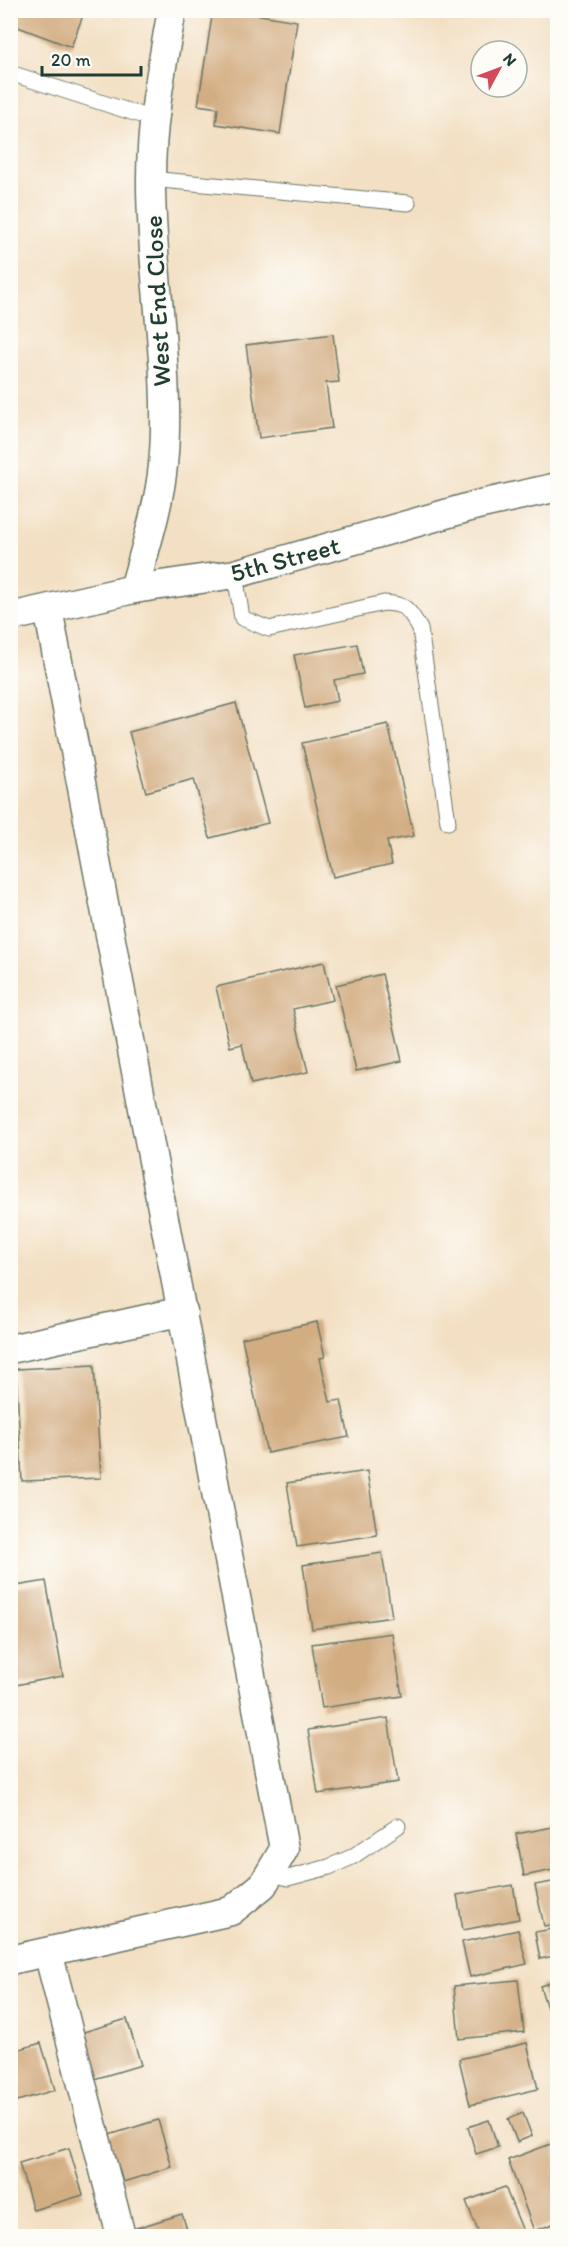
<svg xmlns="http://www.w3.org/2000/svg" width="568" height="2247" viewBox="0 0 568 2247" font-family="Itim,sans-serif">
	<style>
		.building { fill: #d3ad82 }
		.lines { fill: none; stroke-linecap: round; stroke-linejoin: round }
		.lane-casing { stroke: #697666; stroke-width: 17 }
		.street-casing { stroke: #697666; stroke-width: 31 }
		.lane { stroke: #fff; stroke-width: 15 }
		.street { stroke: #fff; stroke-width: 28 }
		.labels { text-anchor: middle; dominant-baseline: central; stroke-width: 4.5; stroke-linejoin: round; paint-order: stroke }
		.street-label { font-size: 26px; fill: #1f3d34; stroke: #fdfcf7 }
	</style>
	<rect width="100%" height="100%" fill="#fdfcf7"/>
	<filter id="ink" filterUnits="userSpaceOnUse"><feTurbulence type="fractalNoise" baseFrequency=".0167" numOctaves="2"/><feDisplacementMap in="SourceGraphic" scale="12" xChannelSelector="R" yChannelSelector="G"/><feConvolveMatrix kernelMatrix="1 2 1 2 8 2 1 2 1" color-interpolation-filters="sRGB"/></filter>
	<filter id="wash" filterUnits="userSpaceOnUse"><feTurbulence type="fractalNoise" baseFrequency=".008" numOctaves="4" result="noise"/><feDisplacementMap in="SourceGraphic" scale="24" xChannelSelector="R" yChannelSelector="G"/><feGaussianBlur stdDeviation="1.35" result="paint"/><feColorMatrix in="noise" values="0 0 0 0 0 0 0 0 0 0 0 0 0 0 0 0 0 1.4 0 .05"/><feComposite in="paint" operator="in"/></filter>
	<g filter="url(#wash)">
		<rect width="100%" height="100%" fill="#f3e0c4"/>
		<g id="blocks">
			<g class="building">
				<polygon points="10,10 85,10 71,47 10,24"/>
				<polygon points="213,10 231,10 297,21 280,134 216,124 218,108 198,105"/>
				<polygon points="333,334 339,382 326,383 332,428 259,438 246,345"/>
				<polygon points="357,644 363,674 334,680 338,701 305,708 294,655"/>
				<polygon points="236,703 268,823 210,838 194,779 146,792 129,732"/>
				<polygon points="388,724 414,836 387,841 392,864 333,877 302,743"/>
				<polygon points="324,962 333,1000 293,1009 308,1072 251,1084 242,1044 230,1047 216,987"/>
				<polygon points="382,974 402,1061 356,1071 336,985"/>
				<polygon points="317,1322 325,1357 320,1358 330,1402 341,1400 349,1437 267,1453 242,1338"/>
				<polygon points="94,1365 101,1478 22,1481 16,1369"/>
				<polygon points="367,1471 377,1535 297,1547 287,1483"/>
				<polygon points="382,1553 392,1617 312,1629 303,1565"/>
				<polygon points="46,1581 63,1676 10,1686 10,1587"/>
				<polygon points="392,1633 402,1696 322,1708 312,1644"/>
				<polygon points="388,1718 398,1782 318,1794 308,1730"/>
				<polygon points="558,1826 558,1869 524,1876 516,1834"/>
				<polygon points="558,1881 558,1924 544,1926 535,1885"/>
				<polygon points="513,1885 519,1919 463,1930 457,1895"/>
				<polygon points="558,1928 558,1955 540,1959 535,1932"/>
				<polygon points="518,1930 527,1964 470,1977 462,1942"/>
				<polygon points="518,1980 524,2032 459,2039 454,1986"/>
				<polygon points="558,1980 558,2040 557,2040 540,1986"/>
				<polygon points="127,2019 141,2065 91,2080 77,2034"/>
				<polygon points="41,2043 55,2090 10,2103 10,2052"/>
				<polygon points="527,2043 538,2089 470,2105 459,2059"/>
				<polygon points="523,2113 532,2136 517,2142 508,2119"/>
				<polygon points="158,2120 172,2167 123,2182 109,2135"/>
				<polygon points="489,2120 498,2147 476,2154 468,2127"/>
				<polygon points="556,2142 558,2222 534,2231 508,2160"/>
				<polygon points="69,2148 83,2195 33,2210 19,2163"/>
				<polygon points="505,2187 525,2236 480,2236 466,2201"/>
				<polygon points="182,2214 189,2236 135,2236 133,2229"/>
			</g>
		</g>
	</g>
	<g filter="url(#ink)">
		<use href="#blocks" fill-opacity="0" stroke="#697666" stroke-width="1.5"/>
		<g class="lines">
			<g class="lane-casing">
				<g id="lane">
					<polyline points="10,73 153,119"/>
					<polyline points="150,179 408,203"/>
					<path d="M235,574L242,618L269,629L384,603C407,604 409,610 420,629L448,822"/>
					<polyline points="270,1873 288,1878 329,1867 352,1857 398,1826"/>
				</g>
			</g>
			<g class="street-casing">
				<g id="street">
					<path d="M134,589C145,549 159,507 163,465C172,373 150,271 151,178C151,121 162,66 172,10"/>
					<polyline points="10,617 134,589 235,574 477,505 558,487"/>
					<polyline points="10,1349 183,1311"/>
					<polyline points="48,1952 121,2236"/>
					<polyline points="10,1960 231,1911 263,1885 284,1849 48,609"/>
				</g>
			</g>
			<use href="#lane" class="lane"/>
			<use href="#street" class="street"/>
		</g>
	</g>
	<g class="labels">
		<g class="street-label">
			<text transform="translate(157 301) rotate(-93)">West End Close</text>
			<text transform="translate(285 559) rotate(-15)">5th Street</text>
		</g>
	</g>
	<rect width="568" height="2247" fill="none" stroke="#fdfcf7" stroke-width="36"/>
	<g transform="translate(499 69) rotate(49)"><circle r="28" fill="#fdfcf7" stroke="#a4b0a9" stroke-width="1.5"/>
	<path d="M0-4.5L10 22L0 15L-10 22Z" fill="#d1495b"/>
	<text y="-9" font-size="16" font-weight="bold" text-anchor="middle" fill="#1f3d34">N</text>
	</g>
	<path d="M42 66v9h99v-9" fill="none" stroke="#1f3d34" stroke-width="3"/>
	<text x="51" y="66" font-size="18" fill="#1f3d34" stroke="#fdfcf7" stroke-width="4.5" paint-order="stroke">20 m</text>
</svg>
